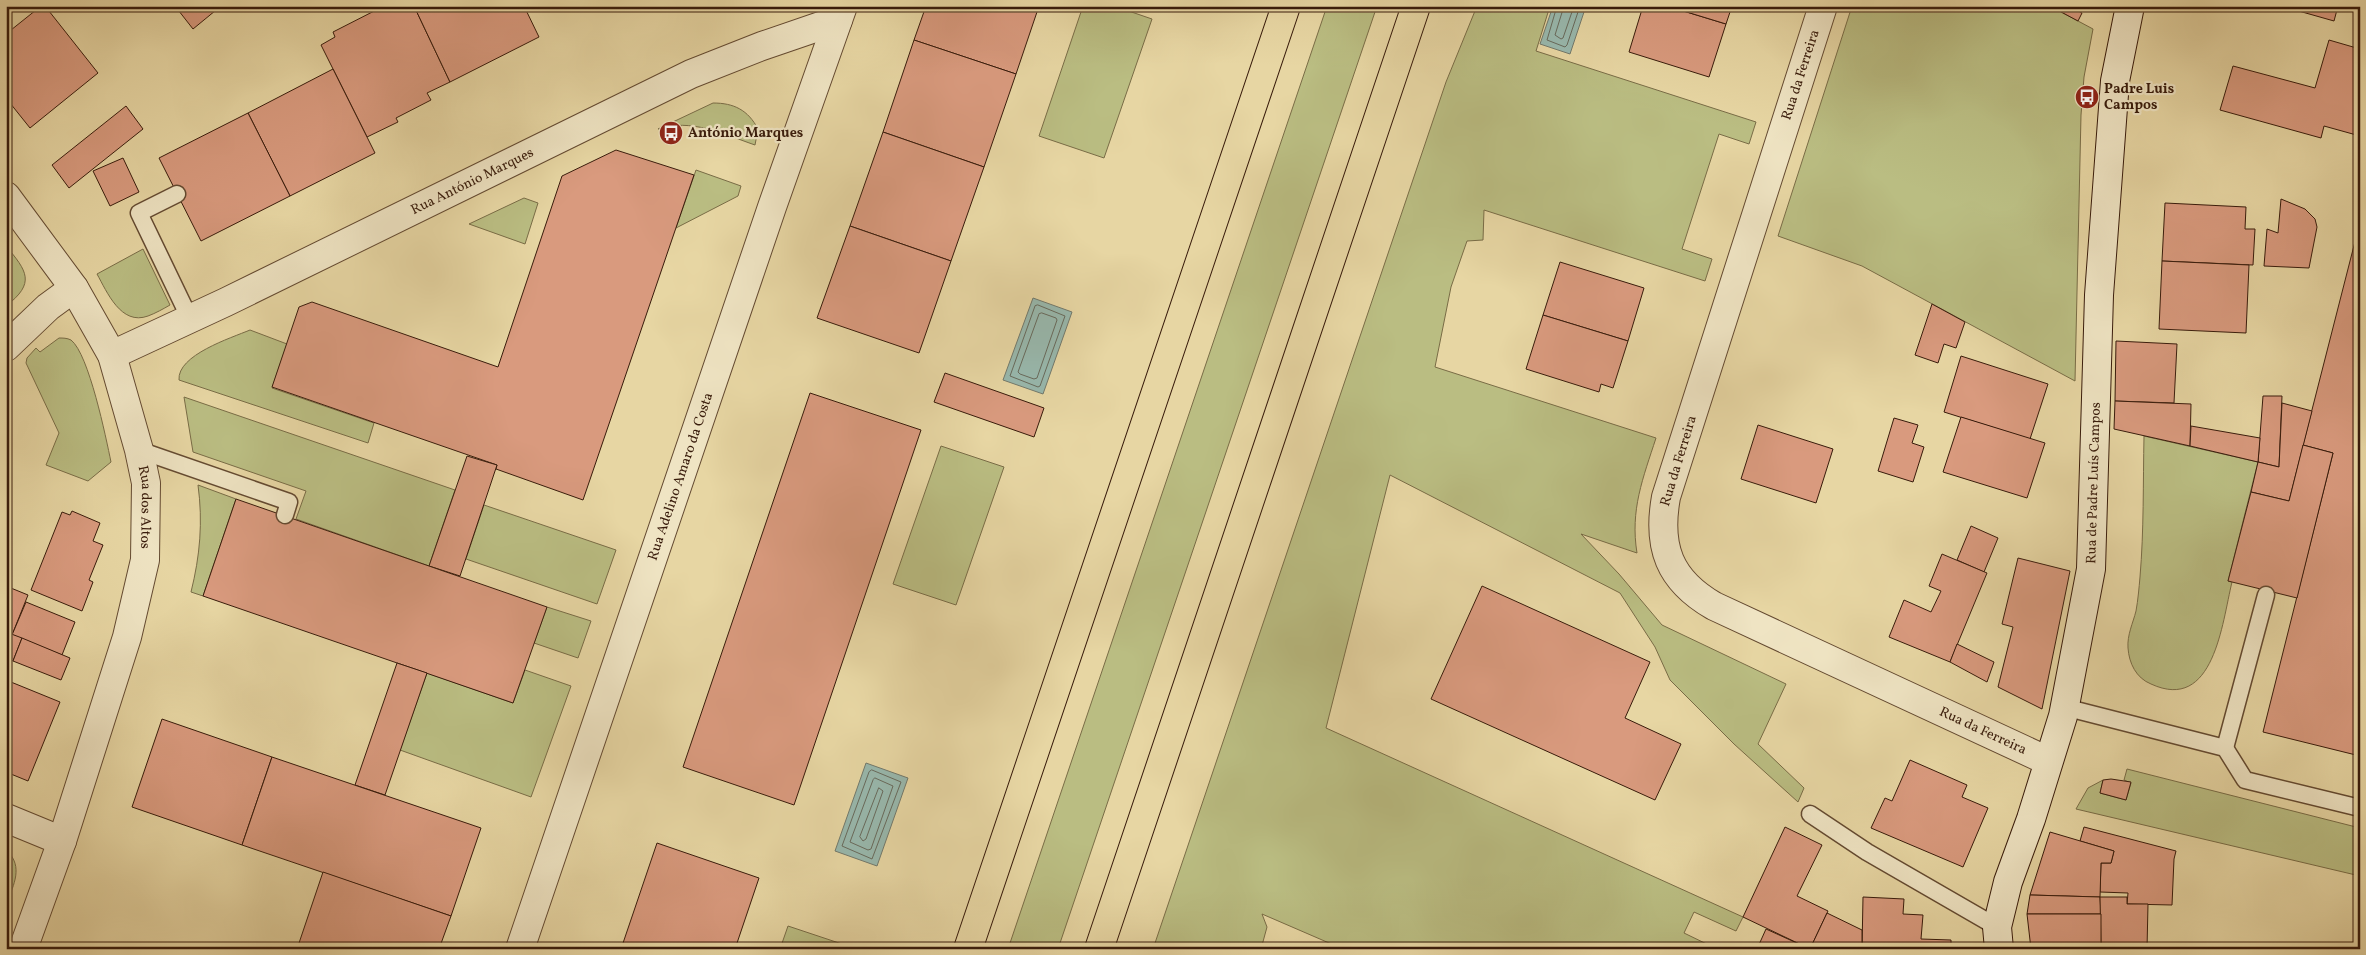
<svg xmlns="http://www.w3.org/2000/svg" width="2366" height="955" viewBox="0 0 2366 955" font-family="Vollkorn,serif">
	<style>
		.green { fill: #babd82; stroke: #796c46 }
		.water { fill: #98b8ad; stroke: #72796c }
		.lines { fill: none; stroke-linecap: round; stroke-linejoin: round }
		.shore { stroke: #686a5c; stroke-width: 1 }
		.building { fill: #d99a7e; stroke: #381b0b }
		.lane-casing { stroke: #644a31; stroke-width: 19 }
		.street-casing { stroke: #644a31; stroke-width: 30 }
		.secondary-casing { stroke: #381b0b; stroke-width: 30 }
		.highway-casing { stroke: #381b0b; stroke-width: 30 }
		.lane { stroke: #efe4c3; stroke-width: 16 }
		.street { stroke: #efe4c3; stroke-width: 28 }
		.secondary { stroke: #efe4c3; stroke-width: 28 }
		.highway { stroke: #e7d6a3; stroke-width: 28 }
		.labels { text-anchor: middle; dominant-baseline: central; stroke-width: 4.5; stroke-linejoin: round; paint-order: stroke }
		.street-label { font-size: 14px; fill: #381b0b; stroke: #efe4c3 }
		.poi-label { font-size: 14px; font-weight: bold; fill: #381b0b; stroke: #efe4c3; text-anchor: start }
	</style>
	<rect width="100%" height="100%" fill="#e7d6a3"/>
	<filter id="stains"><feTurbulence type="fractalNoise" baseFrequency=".004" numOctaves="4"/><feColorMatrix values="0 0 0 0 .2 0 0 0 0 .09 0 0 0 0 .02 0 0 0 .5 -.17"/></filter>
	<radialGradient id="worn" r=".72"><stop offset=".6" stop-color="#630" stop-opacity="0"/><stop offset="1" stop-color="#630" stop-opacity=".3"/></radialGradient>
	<g class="green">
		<polygon points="1083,6 1114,6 1152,19 1104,158 1039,136"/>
		<polygon points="1327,6 1377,6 1058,949 1008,949"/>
		<path d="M1477,6H1550L1536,51L1756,122L1749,144L1719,134L1682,249L1712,259L1705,281L1484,210L1483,240L1467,241L1451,287L1435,367L1656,438C1643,478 1630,510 1637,553L1581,534L1619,574L1662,625L1786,684L1758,744L1804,788L1798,802L1734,744L1670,680L1655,647L1620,593L1390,475L1326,728L1743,917L1736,931L1694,912L1684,933L1717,949H1343L1262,914L1267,927L1261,949H1153L1446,82Z"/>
		<polygon points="1852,6 2050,6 2093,29 2084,77 2081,115 2075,381 1862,266 1778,236"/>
		<path d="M713,103C734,103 748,110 758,129L755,145C723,134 691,118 658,129Z"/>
		<polygon points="696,170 741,186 738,196 676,228"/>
		<polygon points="524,198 538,203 525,244 469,224"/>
		<path d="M6,246C27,271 36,283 6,306Z"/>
		<path d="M143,249L170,305C163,309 156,313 148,316C121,326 107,292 97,274Z"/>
		<path d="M250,330L287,344L272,388L374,423L368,443L179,380C177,355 231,338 250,330Z"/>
		<path d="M59,338C63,338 67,338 71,340C89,354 106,438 111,462L88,481L46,465L59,433L26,363L27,358L36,348L40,352Z"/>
		<polygon points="184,397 455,490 429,566 296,519 306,491 193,452"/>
		<path d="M2144,436L2258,462L2228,581L2232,582C2222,623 2214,713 2151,684C2136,678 2129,663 2128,648C2127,635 2133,623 2136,611C2138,600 2139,588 2140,577C2144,530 2143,483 2144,436Z"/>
		<polygon points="941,446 1004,467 956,605 893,584"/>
		<path d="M198,485L236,499L203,596L191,592C200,556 203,522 198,485Z"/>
		<polygon points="484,505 616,550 597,604 466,559"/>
		<polygon points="547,607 591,621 578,658 534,643"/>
		<polygon points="525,670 571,686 531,797 400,750 427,673 513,703"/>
		<polygon points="2127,769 2360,828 2360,876 2076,809 2088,788 2103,780 2100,793 2126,800 2131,783 2124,780"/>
		<path d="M10,854C23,870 12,888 6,905V856Z"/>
		<polygon points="788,926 845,945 843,949 780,949"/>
	</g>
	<g class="water">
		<polygon points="1553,6 1586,6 1570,54 1540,44"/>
		<polygon points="1033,298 1072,312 1043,394 1003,380"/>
		<polygon points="866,763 908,778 877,866 835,851"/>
	</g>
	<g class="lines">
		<g class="shore">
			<polyline points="1557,6 1547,40 1565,47 1567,45 1580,6"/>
			<polyline points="1564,6 1555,35 1561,39 1563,38 1574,6"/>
			<polygon points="1038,305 1065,316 1040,386 1038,387 1010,376 1035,306"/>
			<polygon points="1042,313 1056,318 1057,320 1037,378 1034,379 1020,374 1018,372 1039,314"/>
			<polygon points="872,770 901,782 872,859 842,846 869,772"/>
			<polygon points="875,778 893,786 871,849 868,850 850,842 873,780"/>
			<polygon points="879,788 883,791 866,839 863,841 860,837"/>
		</g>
	</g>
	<g class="building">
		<polygon points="41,6 45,6 98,73 30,128 6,98 6,34"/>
		<polygon points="175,6 221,6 193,29"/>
		<polygon points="384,6 414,6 450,82 427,93 431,100 396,118 398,122 367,137 321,45 335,37 333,32"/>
		<polygon points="414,6 524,6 539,37 450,82"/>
		<polygon points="926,6 1039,6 1016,74 914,40"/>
		<polygon points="1643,6 1667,6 1726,24 1709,77 1629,52"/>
		<polygon points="1667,6 1732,6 1726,24"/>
		<polygon points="2050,6 2069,6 2082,13 2078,21"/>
		<polygon points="2281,6 2338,6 2334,21"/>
		<polygon points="914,40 1016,74 984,167 883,132"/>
		<polygon points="2329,40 2360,49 2360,136 2324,126 2321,138 2220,110 2233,66 2315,88"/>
		<polygon points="333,69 375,153 290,196 248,113"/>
		<polygon points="126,106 143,129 69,188 52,165"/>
		<polygon points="248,113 290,196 201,241 159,158"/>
		<polygon points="883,132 984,167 951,261 850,226"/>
		<polygon points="616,150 694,175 583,500 496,469 497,465 272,387 299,307 312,302 498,367 562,176"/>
		<polygon points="123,158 139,192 110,206 93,171"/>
		<polygon points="2281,199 2305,209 2315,219 2317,227 2309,268 2264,266 2267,229 2278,233"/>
		<polygon points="2165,203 2246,207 2245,229 2255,229 2253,265 2162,261"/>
		<polygon points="2360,222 2360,756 2263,732 2333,453 2303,445"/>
		<polygon points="850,226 951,261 919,353 817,318"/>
		<polygon points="2162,261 2249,265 2246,333 2159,329"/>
		<polygon points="1560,262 1644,288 1628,341 1543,315"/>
		<polygon points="1932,304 1965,322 1956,348 1944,344 1938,363 1915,355"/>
		<polygon points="1543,315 1628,341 1613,388 1601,384 1599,392 1526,369"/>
		<polygon points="2116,341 2177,344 2174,403 2115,401"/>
		<polygon points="1961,356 2048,384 2030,439 1944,412"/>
		<polygon points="945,373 1044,408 1034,437 934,402"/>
		<polygon points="810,393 921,430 794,805 683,767"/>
		<polygon points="2263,396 2282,396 2279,467 2258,462"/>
		<polygon points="2115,401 2191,404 2190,446 2114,429"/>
		<polygon points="2282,403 2312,411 2289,501 2251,492 2258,462 2279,467"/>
		<polygon points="1961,417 2045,443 2027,498 1943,472"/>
		<polygon points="1894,418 1918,425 1912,443 1924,447 1913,482 1878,471"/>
		<polygon points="1758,425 1833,449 1816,503 1741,479"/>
		<polygon points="2191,426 2260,438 2258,462 2190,446"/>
		<polygon points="2303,445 2333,453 2297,598 2228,581 2251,492 2289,501"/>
		<polygon points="467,456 497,465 460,576 429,566"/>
		<polygon points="236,499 547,607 513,703 203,596"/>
		<polygon points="72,511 100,523 93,541 103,545 89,580 93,582 82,611 31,590 62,512 70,515"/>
		<polygon points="1971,526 1998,538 1984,572 1957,560"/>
		<polygon points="1942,554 1987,573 1950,662 1889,637 1904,600 1931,612 1941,591 1929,586"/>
		<polygon points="2018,558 2070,571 2042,709 1998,687 2013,627 2002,624"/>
		<polygon points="6,586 28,595 12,635 6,632"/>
		<polygon points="1482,586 1650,662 1625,718 1681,744 1655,800 1431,699"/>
		<polygon points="26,602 75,622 62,655 12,635"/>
		<polygon points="6,632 22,638 13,661 6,658"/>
		<polygon points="22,638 70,658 61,680 13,661"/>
		<polygon points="1957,644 1994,662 1987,682 1950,662"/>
		<polygon points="397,663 427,673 385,795 355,785"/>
		<polygon points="6,680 60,702 28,781 6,772"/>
		<polygon points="162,719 272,757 242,845 132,807"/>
		<polygon points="272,757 481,828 451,916 242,845"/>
		<polygon points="1910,760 1967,785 1962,797 1988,808 1963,867 1871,828 1885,798 1892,801"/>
		<polygon points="2111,779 2131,782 2126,800 2100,793 2103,780"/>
		<polygon points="1785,827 1822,845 1797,896 1828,911 1810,949 1743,917"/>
		<polygon points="2084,827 2176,851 2174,859 2172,905 2127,904 2128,893 2100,892 2101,863 2111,863 2114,851 2080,841"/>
		<polygon points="2050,832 2114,851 2111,863 2101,863 2100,897 2030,895"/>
		<polygon points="657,843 759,878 735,949 621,949"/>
		<polygon points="323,872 451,916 439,949 297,949"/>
		<polygon points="2030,895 2100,897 2101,914 2027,914"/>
		<polygon points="1863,897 1904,899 1903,914 1923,915 1921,939 1951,940 1951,949 1862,949"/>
		<polygon points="2100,897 2127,897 2127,904 2148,904 2147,949 2101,949"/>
		<polygon points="1827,913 1862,930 1862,949 1810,949"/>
		<polygon points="2027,914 2101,914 2101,949 2031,949"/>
		<polygon points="1766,929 1810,949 1757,949"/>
		<polygon points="2199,945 2245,949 2199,949"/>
	</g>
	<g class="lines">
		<g class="lane-casing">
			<g id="lane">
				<polyline points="177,194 139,213 190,319"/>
				<polyline points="139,450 289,502 285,515"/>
				<polyline points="2064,707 2225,748 2245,780 2360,808"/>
				<polyline points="2225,748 2266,595"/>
				<polyline points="1810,814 1867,852 1997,927"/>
			</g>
		</g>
		<g class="street-casing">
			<g id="street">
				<path id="s1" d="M1823,6L1666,497C1657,547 1669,580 1714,606L2048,761"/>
				<path id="s2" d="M6,196L74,288L112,355L139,450L146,483L145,560L127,637L62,841L23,949"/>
				<polyline points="6,347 48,307 74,288"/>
				<path id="s3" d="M112,355L226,302L691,74L762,46L838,20"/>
				<polyline points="6,818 62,841"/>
				<path id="s4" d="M520,949L772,207L843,6"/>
			</g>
		</g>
		<g class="secondary-casing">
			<g id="secondary">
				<path id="s5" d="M1999,949L1997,927L2008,882L2031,819L2063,716L2091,569L2099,295L2115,81L2130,6"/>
			</g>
		</g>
		<g class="highway-casing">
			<g id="highway">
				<polyline points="968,949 1286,6"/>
				<polyline points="1099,949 1416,6"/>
			</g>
		</g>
		<use href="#lane" class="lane"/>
		<use href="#street" class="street"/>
		<use href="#secondary" class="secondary"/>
		<use href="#highway" class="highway"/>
	</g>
	<defs>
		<g id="bus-disc" transform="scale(1.25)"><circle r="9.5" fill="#8f2418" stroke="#efe4c3"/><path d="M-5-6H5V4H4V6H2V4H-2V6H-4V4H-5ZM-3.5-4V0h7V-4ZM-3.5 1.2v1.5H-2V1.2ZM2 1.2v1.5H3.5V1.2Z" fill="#fff"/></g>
	</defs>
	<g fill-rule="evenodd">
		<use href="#bus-disc" x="2087" y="97"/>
		<use href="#bus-disc" x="671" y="133"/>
	</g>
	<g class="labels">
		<g class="street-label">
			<text transform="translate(1801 75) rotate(-72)">Rua da Ferreira</text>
			<text stroke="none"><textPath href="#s3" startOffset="400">Rua António Marques</textPath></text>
			<text transform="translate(1679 461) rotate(-73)">Rua da Ferreira</text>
			<text stroke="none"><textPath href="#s4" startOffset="499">Rua Adelino Amaro da Costa</textPath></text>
			<text stroke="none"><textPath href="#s5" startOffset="479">Rua de Padre Luís Campos</textPath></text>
			<text stroke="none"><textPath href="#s2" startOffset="348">Rua dos Altos</textPath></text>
			<text stroke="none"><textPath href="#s1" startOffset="941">Rua da Ferreira</textPath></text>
		</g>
		<g class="poi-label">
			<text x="2104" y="89">Padre Luis<tspan x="2104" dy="16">Campos</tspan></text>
			<text x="688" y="133">António Marques</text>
		</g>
	</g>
	<rect width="2366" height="955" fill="none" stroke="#e7d6a3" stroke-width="25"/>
	<rect x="8" y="8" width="2351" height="940" fill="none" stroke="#381b0b" stroke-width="2.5"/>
	<rect x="12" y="12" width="2341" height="930" fill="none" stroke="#381b0b"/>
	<rect width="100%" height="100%" filter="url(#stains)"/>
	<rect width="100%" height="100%" fill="url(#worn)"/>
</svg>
